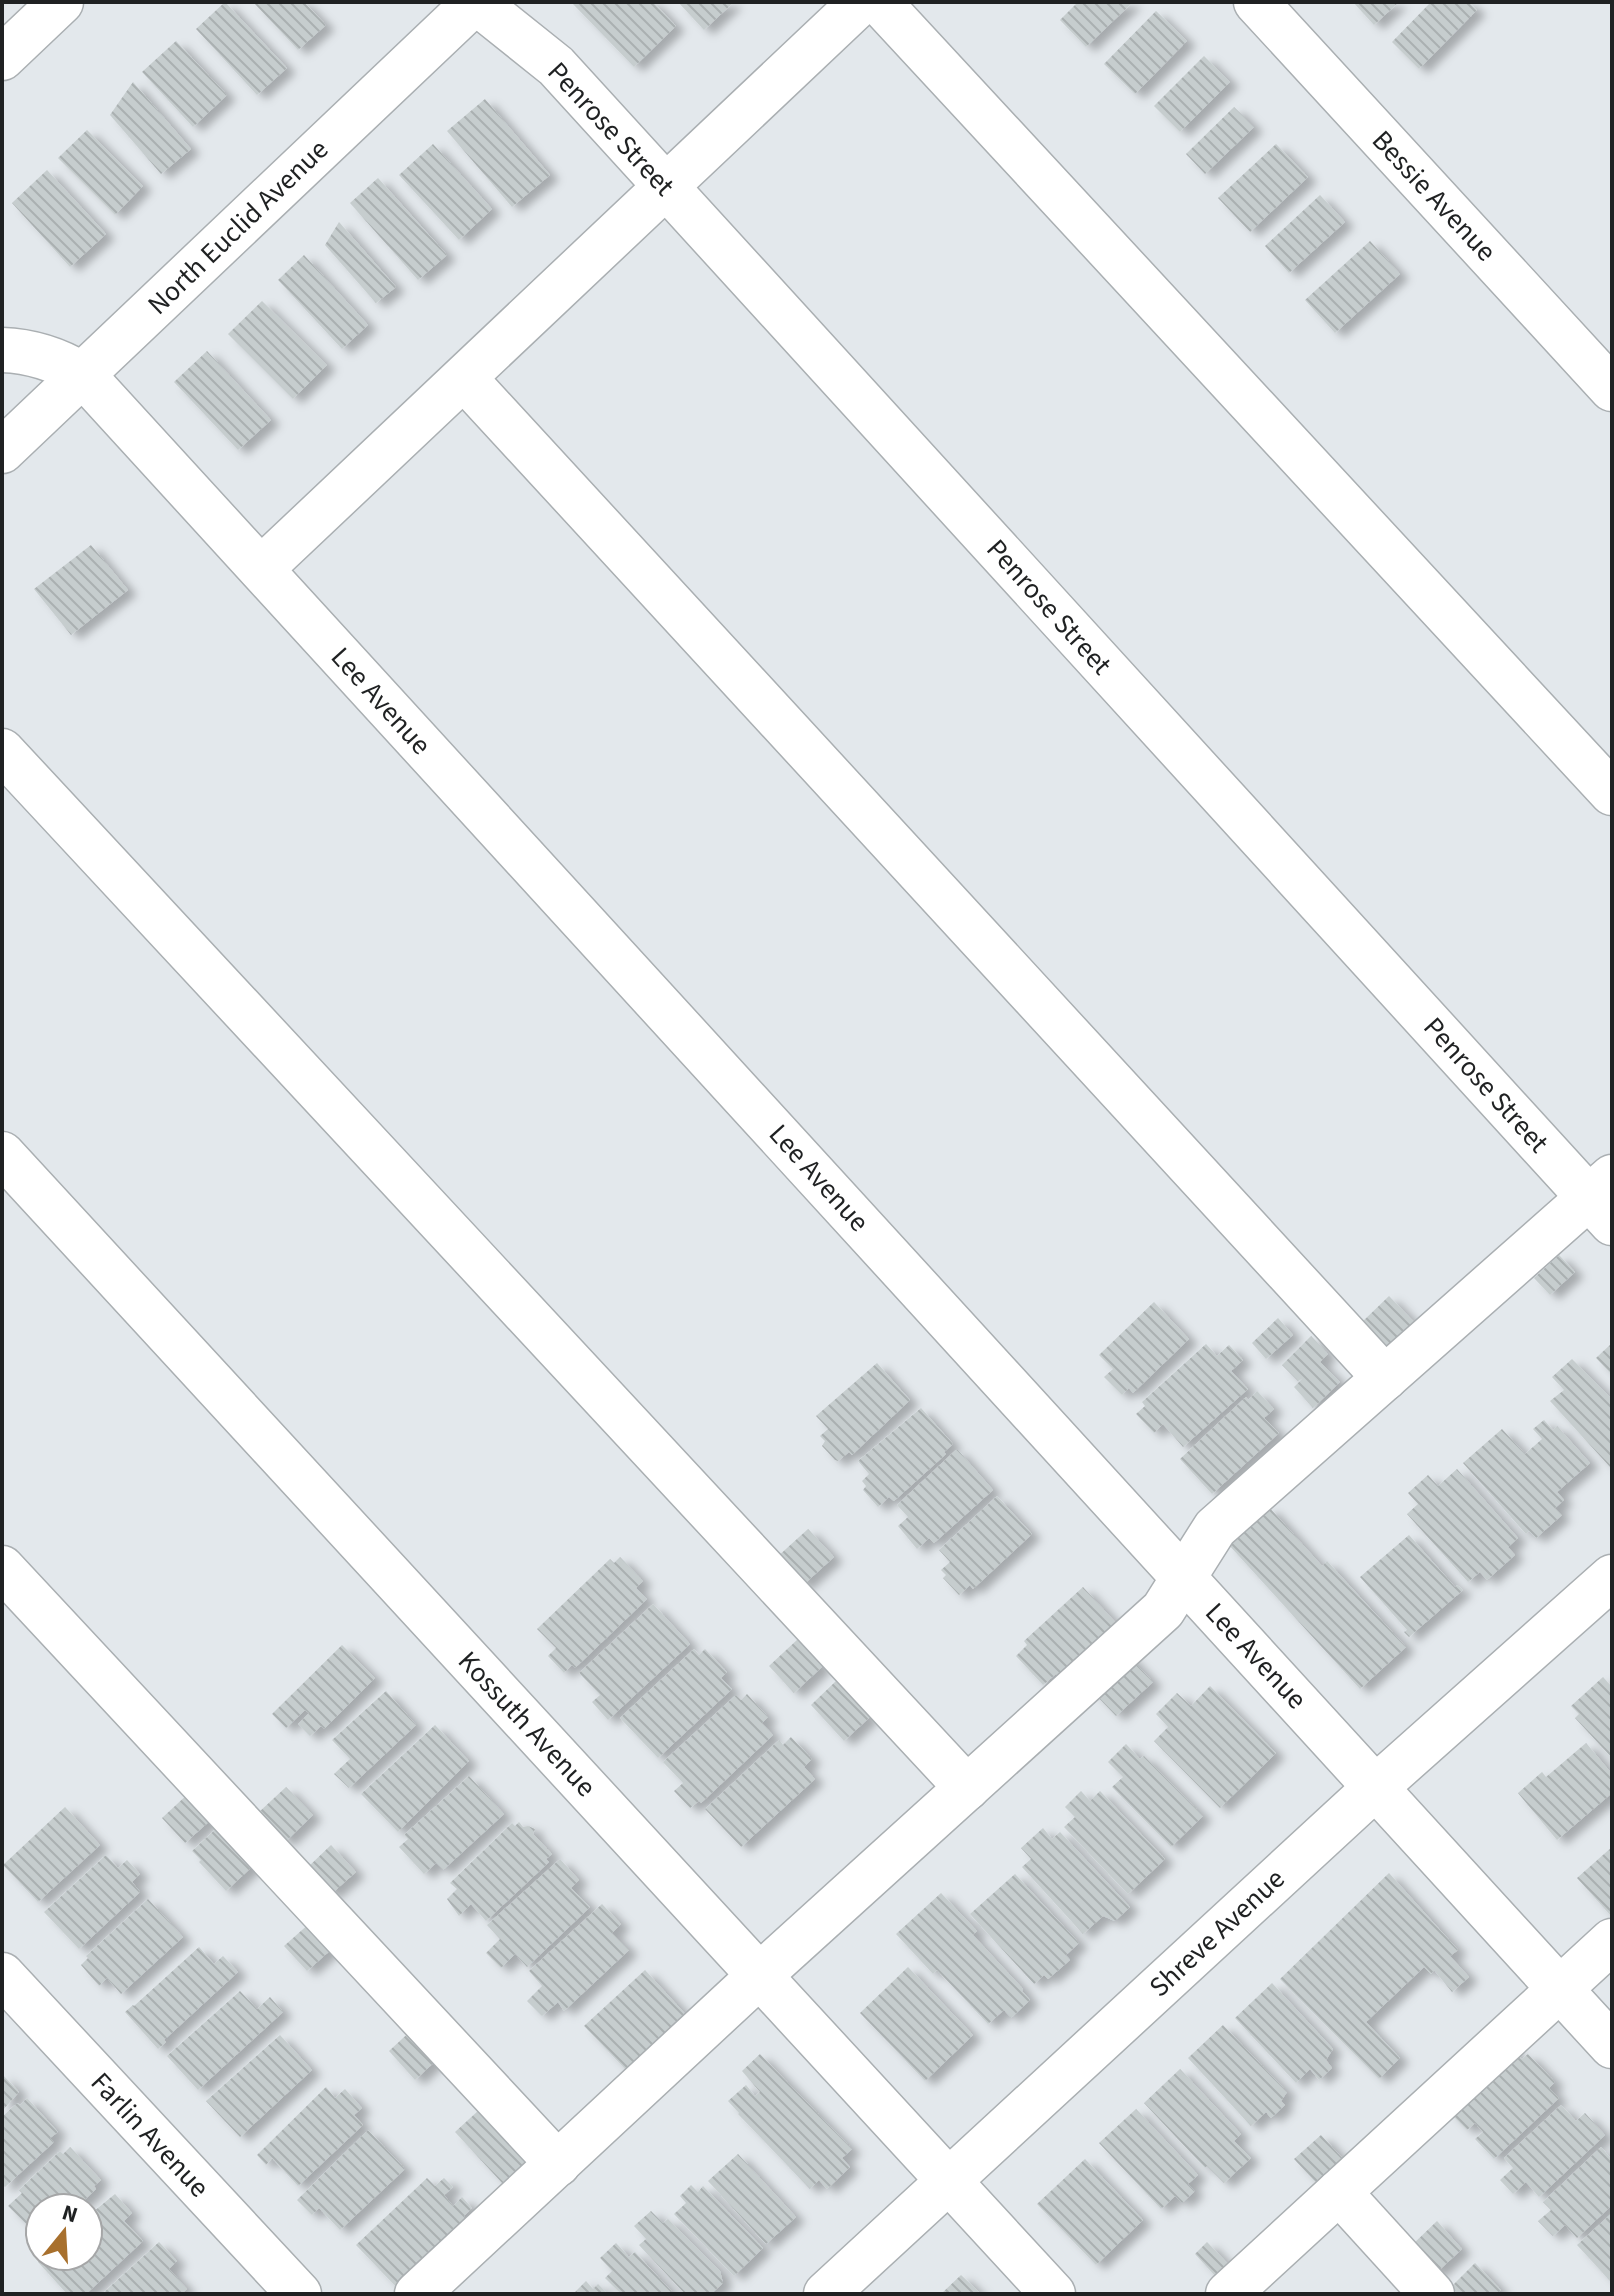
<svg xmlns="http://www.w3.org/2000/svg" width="1614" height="2296" viewBox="0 0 1614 2296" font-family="'Source Sans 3',sans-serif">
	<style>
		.building { fill: url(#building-back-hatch); filter: url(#shadow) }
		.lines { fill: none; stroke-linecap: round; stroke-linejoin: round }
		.minor-casing { stroke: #aaafb2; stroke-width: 47 }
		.minor { stroke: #fff; stroke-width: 44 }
		.labels { text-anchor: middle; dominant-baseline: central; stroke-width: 6; stroke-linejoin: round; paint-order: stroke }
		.street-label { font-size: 28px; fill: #1f2122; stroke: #fff }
	</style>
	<defs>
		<pattern id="building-back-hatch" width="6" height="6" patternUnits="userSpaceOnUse" patternTransform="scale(2)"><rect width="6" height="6" fill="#c6cdce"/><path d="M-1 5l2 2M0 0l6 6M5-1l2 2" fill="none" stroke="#aab0b1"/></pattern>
		<filter id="shadow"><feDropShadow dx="9" dy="5" stdDeviation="4" flood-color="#0004"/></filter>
	</defs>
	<rect width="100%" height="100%" fill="#e3e8ec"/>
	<g class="building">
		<polygon points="225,2 287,68 257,95 196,29"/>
		<polygon points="253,2 304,2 326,25 298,50"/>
		<polygon points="571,2 653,2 676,26 634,67"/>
		<polygon points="678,2 734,2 704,30"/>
		<polygon points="1078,2 1133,2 1086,47 1060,20"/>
		<polygon points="1353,2 1399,2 1374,25"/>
		<polygon points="1431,2 1468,2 1477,10 1419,69 1392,42"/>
		<polygon points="1156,11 1187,41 1135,94 1104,64"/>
		<polygon points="176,41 227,95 193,127 142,72"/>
		<polygon points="1204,56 1230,82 1180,132 1154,106"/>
		<polygon points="133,82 191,149 161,174 110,115"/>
		<polygon points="485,99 550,175 512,207 447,131"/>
		<polygon points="1234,107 1254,127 1205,174 1186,154"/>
		<polygon points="87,130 143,186 115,215 58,158"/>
		<polygon points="433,144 492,209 459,240 399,175"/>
		<polygon points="1276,144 1308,177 1250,232 1218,198"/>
		<polygon points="47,170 106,234 70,267 12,203"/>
		<polygon points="378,178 447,255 418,280 350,203"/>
		<polygon points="1320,195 1345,222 1289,273 1265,246"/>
		<polygon points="339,222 396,287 376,303 325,245"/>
		<polygon points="1370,241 1400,274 1335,333 1305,300"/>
		<polygon points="304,255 368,325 342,349 278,280"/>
		<polygon points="262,301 327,365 293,399 228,334"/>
		<polygon points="207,351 271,420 238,450 174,382"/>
		<polygon points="91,545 128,590 71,635 34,589"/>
		<polygon points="1559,1255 1575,1272 1550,1295 1534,1278"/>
		<polygon points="1389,1296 1416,1324 1385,1353 1359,1325"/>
		<polygon points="1154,1302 1189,1339 1133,1393 1129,1388 1122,1395 1104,1377 1113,1369 1099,1355"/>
		<polygon points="1278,1318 1293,1335 1266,1359 1252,1343"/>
		<polygon points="1311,1336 1328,1354 1320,1362 1340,1382 1313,1408 1294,1387 1303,1378 1298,1381 1282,1365"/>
		<polygon points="1612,1343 1612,1375 1596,1358"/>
		<polygon points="1206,1344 1217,1356 1229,1345 1243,1360 1231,1371 1248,1389 1183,1447 1163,1424 1154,1433 1136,1414 1145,1406 1142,1402"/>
		<polygon points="1572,1359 1612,1399 1610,1467 1550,1401 1564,1390 1552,1377"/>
		<polygon points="877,1363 910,1400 852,1455 849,1452 838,1461 835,1460 822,1446 825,1441 820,1436 828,1429 816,1416"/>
		<polygon points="1257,1391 1274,1409 1264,1418 1279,1433 1212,1494 1180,1459 1246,1397 1248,1400"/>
		<polygon points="921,1408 953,1444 944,1452 946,1454 894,1501 889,1497 878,1507 863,1490 866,1486 862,1481 869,1474 858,1461"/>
		<polygon points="1544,1420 1553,1430 1557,1426 1590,1463 1557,1492 1564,1500 1555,1508 1562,1515 1536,1538 1529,1531 1526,1534 1463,1463 1502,1429 1525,1454 1542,1439 1533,1429"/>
		<polygon points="957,1449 993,1490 934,1543 929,1538 917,1549 898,1526 908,1517 897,1505"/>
		<polygon points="1457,1469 1518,1538 1508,1547 1515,1555 1487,1580 1480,1572 1468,1582 1407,1514 1418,1504 1408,1493 1428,1475 1438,1486"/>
		<polygon points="997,1496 1032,1534 973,1589 970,1585 959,1595 943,1578 946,1575 941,1570 950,1562 939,1550"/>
		<polygon points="1269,1507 1322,1566 1327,1561 1406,1647 1360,1689 1228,1544"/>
		<polygon points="808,1529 834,1557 802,1586 776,1558"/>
		<polygon points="1409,1535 1455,1587 1457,1585 1463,1590 1409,1637 1404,1632 1407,1630 1360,1577"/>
		<polygon points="620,1557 643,1581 636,1588 647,1599 575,1668 572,1665 564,1673 548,1656 556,1648 537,1629 610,1559 614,1563"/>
		<polygon points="1083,1587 1117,1624 1061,1680 1056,1674 1043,1685 1016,1656 1027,1645 1024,1641"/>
		<polygon points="653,1604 690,1644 608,1720 592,1702 600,1695 579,1673"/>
		<polygon points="798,1639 823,1666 794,1693 769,1666"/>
		<polygon points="342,1645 375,1678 324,1729 321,1726 310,1736 298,1724 309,1713 305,1710 286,1728 272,1714"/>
		<polygon points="694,1649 699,1655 705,1649 727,1672 721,1678 732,1689 658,1758 620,1718"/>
		<polygon points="1126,1653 1153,1682 1116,1716 1089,1688"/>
		<polygon points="1603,1677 1612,1687 1612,1758 1575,1718 1579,1714 1571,1706"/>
		<polygon points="836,1681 870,1717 844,1741 811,1705"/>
		<polygon points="1210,1686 1276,1753 1220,1808 1154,1741 1168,1727 1156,1714 1177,1693 1191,1706"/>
		<polygon points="386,1691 416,1725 349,1788 334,1774 350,1759 332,1740"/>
		<polygon points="747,1694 768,1717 762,1723 773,1735 701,1803 699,1801 690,1808 674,1791 683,1783 663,1762 736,1695 741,1700"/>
		<polygon points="435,1725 469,1761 398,1832 361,1794"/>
		<polygon points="791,1737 812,1759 804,1767 815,1779 741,1847 705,1809 779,1740 783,1745"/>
		<polygon points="1586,1743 1612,1774 1612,1793 1557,1840 1518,1793 1542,1772 1546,1777"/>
		<polygon points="1126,1744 1140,1759 1144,1756 1203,1816 1171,1847 1112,1787 1123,1777 1108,1762"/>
		<polygon points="469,1776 504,1814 443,1870 436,1863 424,1874 399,1847 408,1839 404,1835"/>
		<polygon points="286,1787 313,1815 285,1842 258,1813"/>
		<polygon points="1081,1791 1090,1801 1100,1791 1165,1859 1128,1894 1064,1827 1075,1817 1065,1807"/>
		<polygon points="189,1793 213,1818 185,1843 162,1818"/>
		<polygon points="65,1807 100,1845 38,1902 3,1865"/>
		<polygon points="519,1822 523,1827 528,1826 535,1829 533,1834 552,1854 546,1859 549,1862 486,1921 471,1904 459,1916 447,1899 457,1889 450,1883 512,1823 515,1826"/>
		<polygon points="219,1826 255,1864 226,1891 199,1862 201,1860 192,1851"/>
		<polygon points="1043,1828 1052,1839 1060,1832 1130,1907 1115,1921 1103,1916 1083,1934 1022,1867 1031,1859 1021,1848"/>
		<polygon points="331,1845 356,1872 330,1895 306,1869"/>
		<polygon points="1612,1847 1612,1917 1577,1878"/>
		<polygon points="106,1855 118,1868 127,1860 140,1874 132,1882 140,1892 79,1949 44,1912"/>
		<polygon points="560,1859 579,1880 571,1888 590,1907 527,1967 515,1954 501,1968 486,1953 500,1939 487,1925"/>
		<polygon points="1389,1873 1458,1950 1450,1956 1469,1977 1452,1992 1434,1970 1431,1974 1424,1967 1366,2022 1400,2058 1379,2079 1280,1979"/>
		<polygon points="1015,1874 1079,1943 1066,1955 1070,1960 1048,1979 1044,1975 1034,1984 970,1914"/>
		<polygon points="941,1893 977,1931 973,1935 1023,1989 1022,1991 1030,2000 1011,2018 1004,2010 988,2024 937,1970 933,1974 896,1934"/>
		<polygon points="148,1899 183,1937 121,1994 107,1978 99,1986 81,1965 88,1958 86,1956"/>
		<polygon points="602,1904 621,1924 612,1933 629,1950 564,2011 558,2002 542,2016 527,2001 542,1986 529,1971"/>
		<polygon points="310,1923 333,1948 307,1971 284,1946"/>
		<polygon points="199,1947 214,1964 223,1956 238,1972 164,2040 166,2042 158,2049 125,2012 133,2005 134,2006"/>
		<polygon points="908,1967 973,2035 925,2081 860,2013"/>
		<polygon points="645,1970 688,2017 628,2072 584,2026"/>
		<polygon points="1272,1983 1333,2049 1326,2060 1332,2068 1319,2080 1310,2069 1296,2083 1235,2018"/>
		<polygon points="240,1991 257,2009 270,1997 283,2012 198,2090 167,2056"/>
		<polygon points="1223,2025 1287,2092 1281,2101 1285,2105 1271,2118 1266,2112 1251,2126 1188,2058"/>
		<polygon points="415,2027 442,2055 415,2080 389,2051"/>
		<polygon points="280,2035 312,2070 240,2137 206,2101"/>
		<polygon points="1512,2048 1522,2059 1528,2054 1555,2082 1549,2088 1559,2098 1494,2159 1475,2139 1483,2132 1475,2123 1467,2130 1447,2110"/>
		<polygon points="760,2054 852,2149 842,2158 850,2167 827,2189 819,2180 810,2189 738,2114 739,2113 728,2101 746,2085 755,2096 760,2092 742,2071"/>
		<polygon points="1180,2069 1241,2134 1234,2141 1251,2158 1224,2183 1207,2166 1205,2168 1144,2103"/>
		<polygon points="2,2074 19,2092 2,2111"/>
		<polygon points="326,2087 335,2098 345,2089 362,2108 354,2115 363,2125 298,2186 272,2158 266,2165 257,2155"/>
		<polygon points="27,2098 58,2132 50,2138 54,2142 5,2187 2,2184 2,2117 17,2103 20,2105"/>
		<polygon points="1561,2105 1576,2121 1585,2113 1605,2135 1539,2197 1526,2182 1513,2194 1500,2180 1513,2168 1504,2158"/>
		<polygon points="1136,2109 1198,2175 1188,2184 1195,2191 1182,2203 1175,2196 1161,2209 1099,2143"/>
		<polygon points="479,2110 527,2161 503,2184 455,2132"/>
		<polygon points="368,2130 405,2169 340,2230 319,2208 312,2215 297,2200"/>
		<polygon points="1321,2135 1345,2161 1318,2185 1294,2159"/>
		<polygon points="70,2147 101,2180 94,2186 96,2189 76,2208 40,2208 26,2224 8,2206 22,2193 19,2190 60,2151 63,2154"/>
		<polygon points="1601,2147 1612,2160 1612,2205 1577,2238 1565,2225 1553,2236 1538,2221 1551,2210 1543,2202"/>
		<polygon points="738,2154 796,2217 766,2244 708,2181"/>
		<polygon points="1085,2159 1143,2220 1096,2265 1037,2204"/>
		<polygon points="427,2178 435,2186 444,2178 453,2187 444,2195 453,2206 462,2197 472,2208 464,2216 471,2224 400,2291 356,2245"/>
		<polygon points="691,2185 698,2192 703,2186 763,2248 734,2276 674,2214 686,2203 680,2196"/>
		<polygon points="115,2194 132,2213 124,2221 143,2241 86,2294 67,2294 38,2262 44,2256 88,2256 88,2216"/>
		<polygon points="651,2211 663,2223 668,2219 720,2271 723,2283 711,2294 685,2294 639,2245 646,2239 634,2226"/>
		<polygon points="1612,2213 1612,2283 1577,2245"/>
		<polygon points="1437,2221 1462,2249 1435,2274 1409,2248"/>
		<polygon points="159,2242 177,2261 169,2269 187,2289 181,2294 102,2294"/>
		<polygon points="1207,2242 1230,2266 1217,2278 1195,2254"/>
		<polygon points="616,2243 629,2257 635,2252 674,2294 621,2294 605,2278 612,2271 600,2258"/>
		<polygon points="1475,2263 1501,2290 1497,2294 1458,2294 1451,2287"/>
		<polygon points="961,2275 981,2294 941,2294"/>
		<polygon points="586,2281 593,2289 598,2284 608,2294 573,2294"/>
	</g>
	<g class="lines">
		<g class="minor-casing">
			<g id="minor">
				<polyline points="476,2 556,66 1612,1223"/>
				<polyline points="879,2 1612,793"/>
				<polyline points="1256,2 1612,389"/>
				<polyline points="2,58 61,2"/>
				<path d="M2,350C32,351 57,359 83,375L1612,2046"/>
				<polyline points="464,378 1385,1378"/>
				<polyline points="2,451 475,2"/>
				<polyline points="261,569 861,2"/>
				<polyline points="2,751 967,1788"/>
				<polyline points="2,1154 1053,2294"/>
				<polyline points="2,1568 558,2164"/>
				<polyline points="2,1975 299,2294"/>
				<polyline points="1339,2192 1432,2294"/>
				<polyline points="417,2294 759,1976 1163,1610 1215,1528 1612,1177"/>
				<polyline points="826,2294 1376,1787 1612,1577"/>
				<polyline points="1228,2294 1612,1941"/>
			</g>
		</g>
		<use href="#minor" class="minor"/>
	</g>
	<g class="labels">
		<g class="street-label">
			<text transform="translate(611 129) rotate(47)">Penrose Street</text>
			<text transform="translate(1434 196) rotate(47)">Bessie Avenue</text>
			<text transform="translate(238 227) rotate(-44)">North Euclid Avenue</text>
			<text transform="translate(1049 607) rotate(48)">Penrose Street</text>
			<text transform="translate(381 701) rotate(48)">Lee Avenue</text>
			<text transform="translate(1486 1085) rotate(48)">Penrose Street</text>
			<text transform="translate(819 1178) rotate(48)">Lee Avenue</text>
			<text transform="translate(1256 1656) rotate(47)">Lee Avenue</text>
			<text transform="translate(527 1724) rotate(47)">Kossuth Avenue</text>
			<text transform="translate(1217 1933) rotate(-43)">Shreve Avenue</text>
			<text transform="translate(150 2135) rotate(47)">Farlin Avenue</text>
		</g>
	</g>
	<rect width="1614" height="2296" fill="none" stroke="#1f2122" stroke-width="8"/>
	<g transform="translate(64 2232) rotate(18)"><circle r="38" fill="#ffffff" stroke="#a5a6a7" stroke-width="2"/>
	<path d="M0-6L14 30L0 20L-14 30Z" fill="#a8702d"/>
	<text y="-12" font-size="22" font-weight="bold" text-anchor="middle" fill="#1f2122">N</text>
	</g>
</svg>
